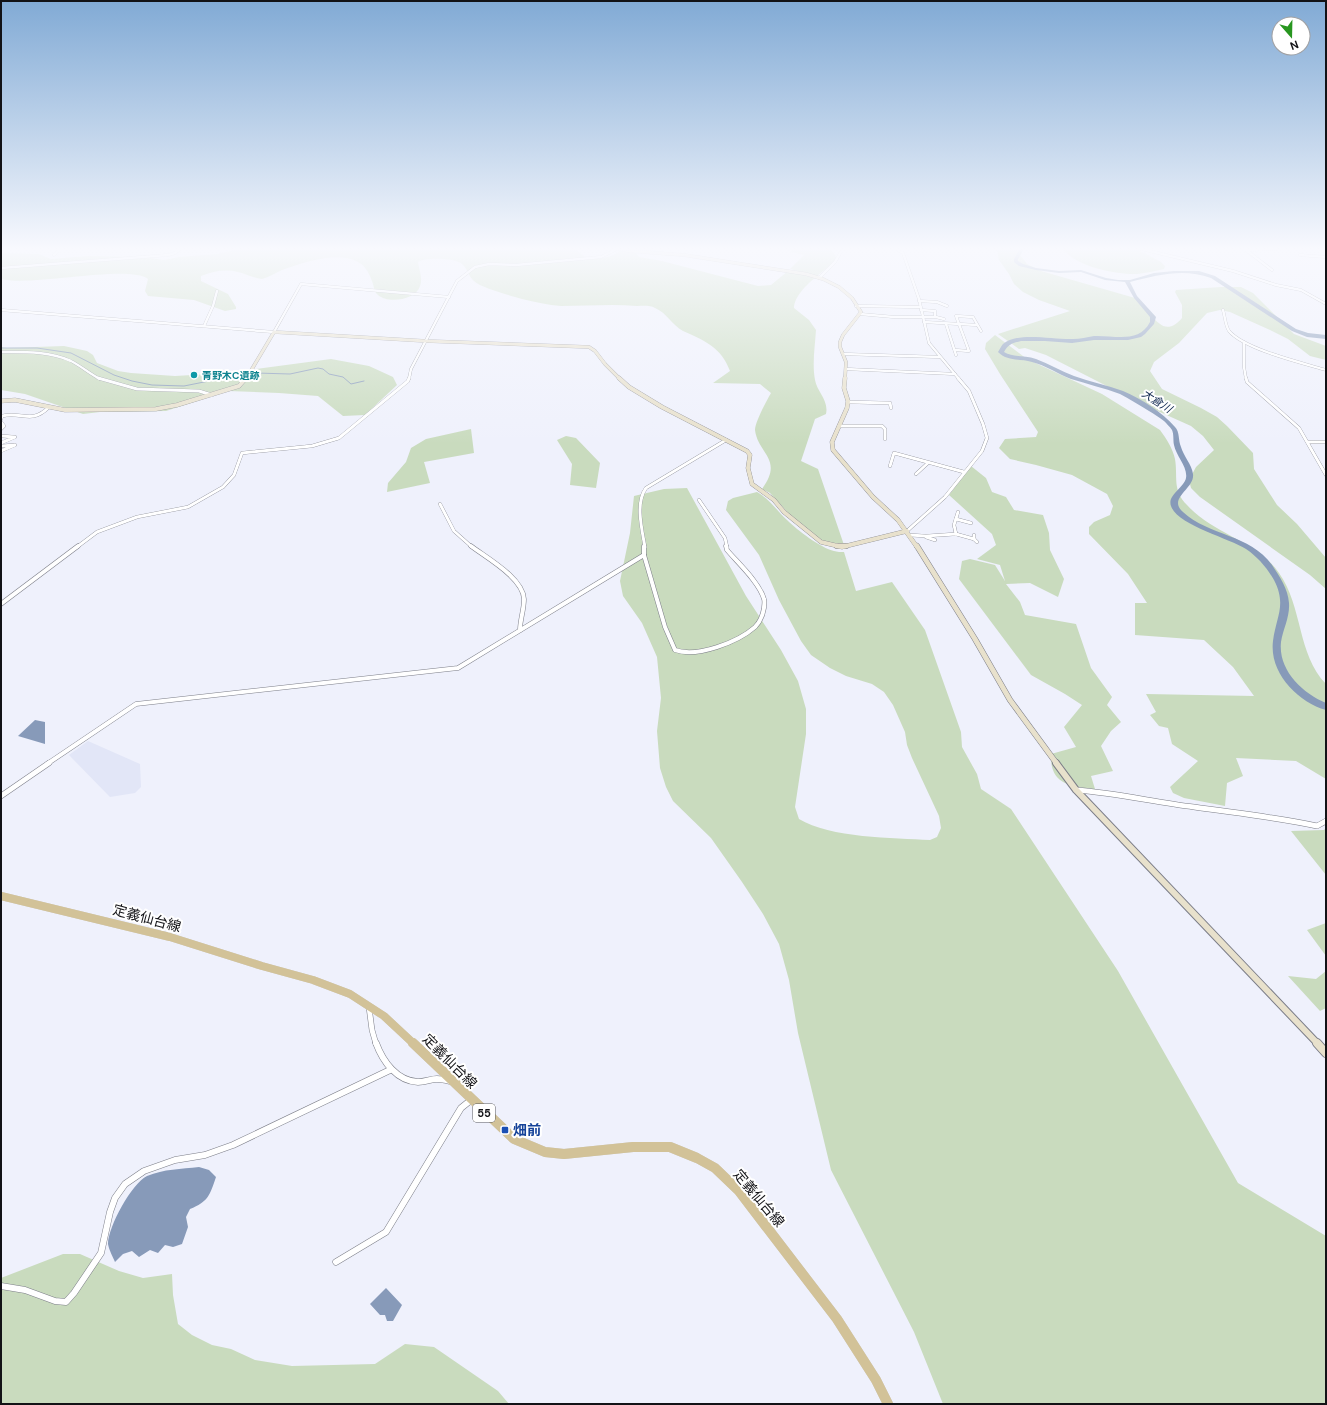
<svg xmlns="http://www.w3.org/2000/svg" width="1327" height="1405" viewBox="0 0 1327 1405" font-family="'DM Sans','Noto Sans JP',sans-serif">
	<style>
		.built { fill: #e2e6f7 }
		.green { fill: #c9dbbe }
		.water { fill: #879ab9 }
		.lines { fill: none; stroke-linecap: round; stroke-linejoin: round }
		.stream { stroke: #879ab9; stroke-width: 1 }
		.river { fill: #879ab9; fill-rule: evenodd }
		.street-far4-casing { stroke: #7c7e88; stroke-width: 3 }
		.street-far3-casing { stroke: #7c7e88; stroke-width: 3.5 }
		.street-far2-casing { stroke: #7c7e88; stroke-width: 5 }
		.street-far1-casing { stroke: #7c7e88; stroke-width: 6 }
		.street-casing { stroke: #7c7e88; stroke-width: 7 }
		.secondary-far4-casing { stroke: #7c7e88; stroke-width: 3.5 }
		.secondary-far3-casing { stroke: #7c7e88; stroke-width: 4.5 }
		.secondary-far2-casing { stroke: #7c7e88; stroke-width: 6 }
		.secondary-far1-casing { stroke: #7c7e88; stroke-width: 8 }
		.secondary-casing { stroke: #7c7e88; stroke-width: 10 }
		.primary-far1-casing { stroke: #d0d0d0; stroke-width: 8 }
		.primary-casing { stroke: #d0d0d0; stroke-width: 10 }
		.street-far4 { stroke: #fff; stroke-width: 2.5 }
		.street-far3 { stroke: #fff; stroke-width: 3 }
		.street-far2 { stroke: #fff; stroke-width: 4 }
		.street-far1 { stroke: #fff; stroke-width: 5 }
		.street { stroke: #fff; stroke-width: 6 }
		.secondary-far4 { stroke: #e8e1cc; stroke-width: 3 }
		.secondary-far3 { stroke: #e8e1cc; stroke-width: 4 }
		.secondary-far2 { stroke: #e8e1cc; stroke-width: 5 }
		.secondary-far1 { stroke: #e8e1cc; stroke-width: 6 }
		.secondary { stroke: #e8e1cc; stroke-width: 8 }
		.primary-far1 { stroke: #d2c298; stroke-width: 8 }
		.primary { stroke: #d2c298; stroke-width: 10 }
		.culture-dot { fill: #0f9aa8; stroke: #fff; stroke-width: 1.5 }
		.transit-dot { fill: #1a4fb4; stroke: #fff; stroke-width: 1.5 }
		.labels { text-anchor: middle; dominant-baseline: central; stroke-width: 4; stroke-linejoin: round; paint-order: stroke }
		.far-culture-label { font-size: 10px; font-weight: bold; fill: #0d838f; stroke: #fff; text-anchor: start }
		.far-water-label { font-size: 11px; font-style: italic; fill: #0f2750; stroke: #fff }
		.shield { fill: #fff; stroke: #59595c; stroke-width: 1 }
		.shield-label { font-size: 11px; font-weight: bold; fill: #121216 }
		.near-street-label { font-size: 14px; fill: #121216; stroke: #fff }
		.near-transit-label { font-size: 14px; font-weight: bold; fill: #164399; stroke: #fff; text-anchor: start }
	</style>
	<rect width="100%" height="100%" fill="#eff1fc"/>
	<polygon class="built" points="88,741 140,764 141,787 135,793 110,797 69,755"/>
	<g class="green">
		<path d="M248,247H574C578,250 580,254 584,256C595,261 612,258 621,250L635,252L639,257L662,261L758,286L771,285L788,271L815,278C807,284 794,297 794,308L809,320L816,330C815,346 812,364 815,380C817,392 829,400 826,414L815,419L801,461L818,469L844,545H830L819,539L790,515L770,493L762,489C784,459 758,454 755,430C755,422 767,400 771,393L760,384L713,383L730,371C721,347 705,341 683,331C672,325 667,313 655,308C650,305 643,306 637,306C612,304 587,306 561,306C548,305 535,302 522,299C512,296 481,288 474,281C469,277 467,268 462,264C456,258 425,257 418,262C419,270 423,278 420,286C416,300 388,304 378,295C375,293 374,288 373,284C369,271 363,261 347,258C326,255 302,263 282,270C275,273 269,277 262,279C253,278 247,274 238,272C226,269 213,271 201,276V281L228,294L236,307V309L225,311L194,300L148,296L145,291L148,279C128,264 33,287 1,279V253L39,254L51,259L88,256L144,257L164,260L179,257L217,254Z"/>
		<path d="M794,247C806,247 833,242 836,258L833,263L817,276L790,269L804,255L791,252Z"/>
		<path d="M996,247H1014L1027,264L1041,271L1135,298C1151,308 1161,343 1182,318V305L1175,292L1176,290L1221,287H1241L1253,293L1294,334L1326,346V360L1310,356L1288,339L1270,330L1230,312L1220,310L1207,313L1179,343L1154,362L1150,371L1162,389L1201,408L1217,417L1227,426L1253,453L1254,469L1277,505L1297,524L1326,558V589L1310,575L1200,497L1191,488L1189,480L1196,467L1214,450L1203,436L1191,426L1142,404L1046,355L1025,348L1019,349L998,334L1070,311L1039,300L1023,292L1014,284L1009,274L999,260Z"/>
		<path d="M1133,247L1161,262L1165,266L1164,269C1155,271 1146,273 1137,274C1117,275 1073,266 1063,248Z"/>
		<path d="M995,335L1027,359L1102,394L1160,430C1166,438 1173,449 1175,459C1178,477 1172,490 1187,505C1213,534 1257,541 1279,573C1303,607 1297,654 1326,684V779L1296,761L1236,758L1243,776L1227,783L1225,806L1184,798L1173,793L1170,787L1198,761L1172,744L1168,728L1159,726L1150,715L1156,712L1146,694L1254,696L1233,667L1204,640L1135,635V603H1147L1128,574L1089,534V527L1094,522L1110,515L1113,506L1107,494L1072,475L1036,465L1010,459L999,448L1005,439L1036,437L1038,432L1000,374L985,349L986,343Z"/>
		<polygon points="64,346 87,351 93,355 97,363 118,371 131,373 175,376 226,373 331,359 369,366 393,377 397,385 365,415 343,416 318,396 279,393 228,391 166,411 100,412 83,414 25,394 1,390 1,347 7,348"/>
		<polygon points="471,429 474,453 424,462 430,483 387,492 388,483 406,462 411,448 426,439"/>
		<polygon points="566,436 576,438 600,463 596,488 570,485 572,464 557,440"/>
		<path d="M971,466L986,478L992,492L1006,497L1014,510L1043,515L1049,533L1050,550L1064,579L1058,597L1030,583L1006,584L1020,602L1025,615L1076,624L1091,668L1112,697L1107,705L1121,722L1111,731L1101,746L1113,771L1091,776L1095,789C1080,788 1058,786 1053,770C1051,765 1051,759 1051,754L1076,747L1064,727L1082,705L1065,694L1031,675L959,579L962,561L970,559L995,565L1005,581L1000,565L977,559L996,545L992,534L949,495Z"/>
		<path d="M687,488L746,596L781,650L798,681L806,709V734L795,807L799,819C830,838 894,838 930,840L937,837L941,828L939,816L912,758L907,745L905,732L893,705L884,692L872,684L846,676L830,668L811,655L801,641L779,600L759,555L726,510L728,501L733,498L757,492C771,500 776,510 787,520C797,530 821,548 834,551C837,552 841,552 844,552L856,591L892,582L925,630L961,732L962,747L977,774L981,789L1011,809L1118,971L1238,1183L1326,1236V1404H943L914,1332L831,1170L798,1033L789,980L779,944L763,914L742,882L711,838L673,801L666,787L660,768L657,731L661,698L657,657L642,623L623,596L620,581L630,533L634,496L664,489Z"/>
		<polygon points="1326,828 1326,875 1291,831 1324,830"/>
		<polygon points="1326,923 1326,956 1307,930"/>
		<polygon points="1326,971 1326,1008 1320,1011 1288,976 1316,979"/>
		<polygon points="63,1254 80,1254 119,1271 143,1278 172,1274 173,1295 178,1324 192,1335 212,1345 231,1349 255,1360 292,1366 375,1364 405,1344 434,1347 498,1391 509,1404 1,1404 1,1278"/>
	</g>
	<g class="water">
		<polygon points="35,720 45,722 45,744 18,736"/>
		<path d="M199,1167L209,1170L216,1177C210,1195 208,1202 190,1209L186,1217L188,1227L182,1244L173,1247L165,1245L158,1253L150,1250L139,1257L132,1251L123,1254L115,1262C113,1257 109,1250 108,1244C108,1227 132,1183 147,1176C164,1169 181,1169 199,1167Z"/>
		<polygon points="386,1288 402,1305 393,1321 387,1321 385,1315 380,1315 370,1304"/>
	</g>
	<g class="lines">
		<polyline class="stream" points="1,348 37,348 71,353 114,375 132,381 152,385 184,386 239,375 256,373 290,374 318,368 323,369 329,374 343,377 351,384 364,381"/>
		<path class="river" d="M1021,247H1025L1018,259V261L1023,264L1036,268L1059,271L1081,270L1106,278L1118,280H1130L1154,273L1174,271H1199L1215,276L1296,329L1308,333L1326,335V339L1307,337L1292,331L1211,278C1184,268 1157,275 1130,282L1137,296L1156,317L1154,324L1145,334L1141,337L1128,340H1094L1072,343L1045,341H1021C1013,343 1008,344 1004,352C1014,358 1025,355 1036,359C1049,364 1061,371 1074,376C1090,382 1107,385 1123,391C1142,399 1162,412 1175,427C1180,432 1178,440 1181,447C1183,455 1192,465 1193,474C1195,489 1167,498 1183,512C1209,536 1250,534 1272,565C1280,577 1288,589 1289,603C1290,617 1283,629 1281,642C1278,670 1302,693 1326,703V710C1298,702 1269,673 1273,641C1276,617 1287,605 1274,580C1267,568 1258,557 1246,549C1229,538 1177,525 1171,506C1167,495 1184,488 1186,478C1188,467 1176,456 1174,445C1173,441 1174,434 1172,430C1170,427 1166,423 1164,421C1159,417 1154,414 1149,411C1139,405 1130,399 1120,394C1104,388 1087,384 1071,379C1058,374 1045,365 1032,362C1020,358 1008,362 998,352C1000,349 1001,346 1003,344C1018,331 1054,340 1073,339C1080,339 1087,337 1094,336C1114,335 1139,344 1150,322V317L1134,298L1125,282L1105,280L1081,272L1059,273L1036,270L1019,266L1014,262V259Z"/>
		<g class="street-far4-casing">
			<g id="street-far4">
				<polyline points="893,247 903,253 919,299 929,343 959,379"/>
				<polyline points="1133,247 1233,271 1276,285 1301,290 1326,304"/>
				<polyline points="1242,247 1272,270"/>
				<polyline points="1245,250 1276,249"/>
				<polyline points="54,255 63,247"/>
				<polyline points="1300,255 1326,257"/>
				<polyline points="1,268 168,255 175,253 182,247"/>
				<polyline points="819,278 835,262 842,250 846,247"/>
				<polyline points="919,301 937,302 947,306"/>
				<polyline points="856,306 920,307"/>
				<polyline points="1,310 274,332 301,284 449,297"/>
				<polyline points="921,310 935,311 935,315"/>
				<path d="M1223,310C1225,316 1225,325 1229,331C1244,349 1302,363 1326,370"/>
				<polyline points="860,314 894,317 936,317 944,319"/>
				<polyline points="924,322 977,325"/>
				<polyline points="946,324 956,355"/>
				<polyline points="204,326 213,306 217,291"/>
				<polyline points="1244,342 1244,367 1246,379"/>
				<polyline points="955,350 969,351 956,316 973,317 981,331"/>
				<path d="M1,352C24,352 49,351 71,361C81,366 90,374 100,379"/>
				<polyline points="843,354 940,357"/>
				<polyline points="846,369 955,374"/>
				<polyline points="409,379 411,369 457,281 475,267 489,264 516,265 601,257 615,250 615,247"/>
			</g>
		</g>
		<g class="street-far3-casing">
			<g id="street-far3">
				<polyline points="98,378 137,389 199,391 212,395"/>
				<polyline points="1246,378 1247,382 1299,428 1326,475"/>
				<polyline points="848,402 890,403 891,408"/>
				<path d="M1,419L2,416C22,411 31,425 49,407"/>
				<polyline points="1,422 4,426 1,429"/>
				<polyline points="839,426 882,426 885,429 885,439"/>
				<polyline points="1,436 15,437 1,443"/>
				<polyline points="1308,442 1326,442"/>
				<polyline points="1,446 15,445 1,451"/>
				<polyline points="890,466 894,453 964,472"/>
				<polyline points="916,474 928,463"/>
				<polyline points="699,500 725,538 727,547"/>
				<polyline points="440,504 454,531 472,547"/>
				<polyline points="956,519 971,523"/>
				<polyline points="907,531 945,497 982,451 987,438 983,424 969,391 958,378"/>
				<polyline points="956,534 954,525 958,512"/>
				<polyline points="909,535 926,536 956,534 974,539"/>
				<polyline points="974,535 974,539 977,542"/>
				<polyline points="926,537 935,540"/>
				<polyline points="77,547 97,532 137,517 188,507 223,487 234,475 242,453 312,446 339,438 408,381 409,378"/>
				<path d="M645,547C642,530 635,503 646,488L726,440"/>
			</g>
		</g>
		<g class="street-far2-casing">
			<g id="street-far2">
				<path d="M471,546C487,558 523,578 524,599C524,610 520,620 520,630"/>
				<path d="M644,546V555L665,627L675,650C697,658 738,642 755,627C760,622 763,614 764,608C764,605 765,602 764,599C759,582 738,563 727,550L726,546"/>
				<polyline points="1,604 78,546"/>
				<polyline points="47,764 136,704 458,668 644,555"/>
			</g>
		</g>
		<g class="street-far1-casing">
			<g id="street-far1">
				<path d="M1076,790C1116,793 1154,802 1194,807C1235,813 1276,817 1317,826L1326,821"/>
				<polyline points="1,796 49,763"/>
				<polyline points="369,1007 372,1030 376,1044"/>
			</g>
		</g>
		<g class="street-casing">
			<g id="street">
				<path d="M376,1043C383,1062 397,1081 418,1082C425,1082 431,1079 437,1079C442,1079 446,1080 450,1081"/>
				<polyline points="336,1262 386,1232 461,1108 471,1100"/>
				<polyline points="1,1286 25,1290 55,1301 66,1302 74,1293 101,1253 110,1212 115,1198 125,1184 144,1171 175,1160 205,1155 233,1145 390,1070"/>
			</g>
		</g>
		<g class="secondary-far4-casing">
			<g id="secondary-far4">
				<polyline points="609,247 630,251 684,255 806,274 823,279 839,287 852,298 861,312 843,335 840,342 840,347 846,362 845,379"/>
				<polyline points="246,379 274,332 426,341 589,347 595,351 605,364 620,379"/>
			</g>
		</g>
		<g class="secondary-far3-casing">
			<g id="secondary-far3">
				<polyline points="619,378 629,387 662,407 747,451 750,455 748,468 752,484 774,500 784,512 821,542 842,547 907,531"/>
				<polyline points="845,378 844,388 848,401 847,408 832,442 833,450 873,497 898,520 917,547"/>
				<polyline points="1,401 15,400 65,410 156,409 177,405 239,386 246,378"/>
			</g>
		</g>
		<g class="secondary-far2-casing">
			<g id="secondary-far2">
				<polyline points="837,546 846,546"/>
				<polyline points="917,546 975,639 1010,700 1057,764"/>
			</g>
		</g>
		<g class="secondary-far1-casing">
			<polyline id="secondary-far1" points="1056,763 1076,790 1318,1044"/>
		</g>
		<g class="secondary-casing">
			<polyline id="secondary" points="1317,1043 1326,1053"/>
		</g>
		<g class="primary-far1-casing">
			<polyline id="primary-far1" points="1,896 170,937 262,966 313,980 350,994 384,1016 414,1044"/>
		</g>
		<g class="primary-casing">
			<polyline id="primary" points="413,1043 514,1139 545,1152 564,1154 633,1147 670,1147 697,1158 715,1168 739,1191 837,1319 876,1380 888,1404"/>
		</g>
		<use href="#street-far4" class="street-far4"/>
		<use href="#street-far3" class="street-far3"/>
		<use href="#street-far2" class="street-far2"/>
		<use href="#street-far1" class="street-far1"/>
		<use href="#street" class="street"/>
		<use href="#secondary-far4" class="secondary-far4"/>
		<use href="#secondary-far3" class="secondary-far3"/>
		<use href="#secondary-far2" class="secondary-far2"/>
		<use href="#secondary-far1" class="secondary-far1"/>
		<use href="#secondary" class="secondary"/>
		<use href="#primary-far1" class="primary-far1"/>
		<use href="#primary" class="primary"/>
	</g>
	<linearGradient id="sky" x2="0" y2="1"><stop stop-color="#81aad5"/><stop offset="0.56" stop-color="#f8f9fe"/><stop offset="1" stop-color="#f8f9fe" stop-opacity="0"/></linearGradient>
	<rect width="1327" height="444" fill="url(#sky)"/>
	<circle class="culture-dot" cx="194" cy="375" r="4"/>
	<rect class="transit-dot" x="501" y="1126" width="8" height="8" rx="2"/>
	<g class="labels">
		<g class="far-culture-label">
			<text x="202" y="375">青野木C遺跡</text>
		</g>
		<g class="far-water-label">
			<text transform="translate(1157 401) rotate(33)">大倉川</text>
		</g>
		<rect class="shield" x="473" y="1104" width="22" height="18" rx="3"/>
		<g class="shield-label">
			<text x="484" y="1113">55</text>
		</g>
		<g class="near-street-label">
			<text transform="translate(147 918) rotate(15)">定義仙台線</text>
			<text transform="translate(450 1061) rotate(45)">定義仙台線</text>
			<text transform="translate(759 1198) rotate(50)">定義仙台線</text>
		</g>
		<g class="near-transit-label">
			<text x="513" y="1130">畑前</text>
		</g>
	</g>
	<rect width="1327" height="1405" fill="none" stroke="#121216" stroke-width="4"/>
	<g transform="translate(1291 36) rotate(160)"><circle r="19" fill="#ffffff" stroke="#a0a0a2"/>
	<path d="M0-3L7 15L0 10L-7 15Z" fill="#289620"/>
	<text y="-6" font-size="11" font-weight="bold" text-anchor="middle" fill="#121216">N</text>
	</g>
</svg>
